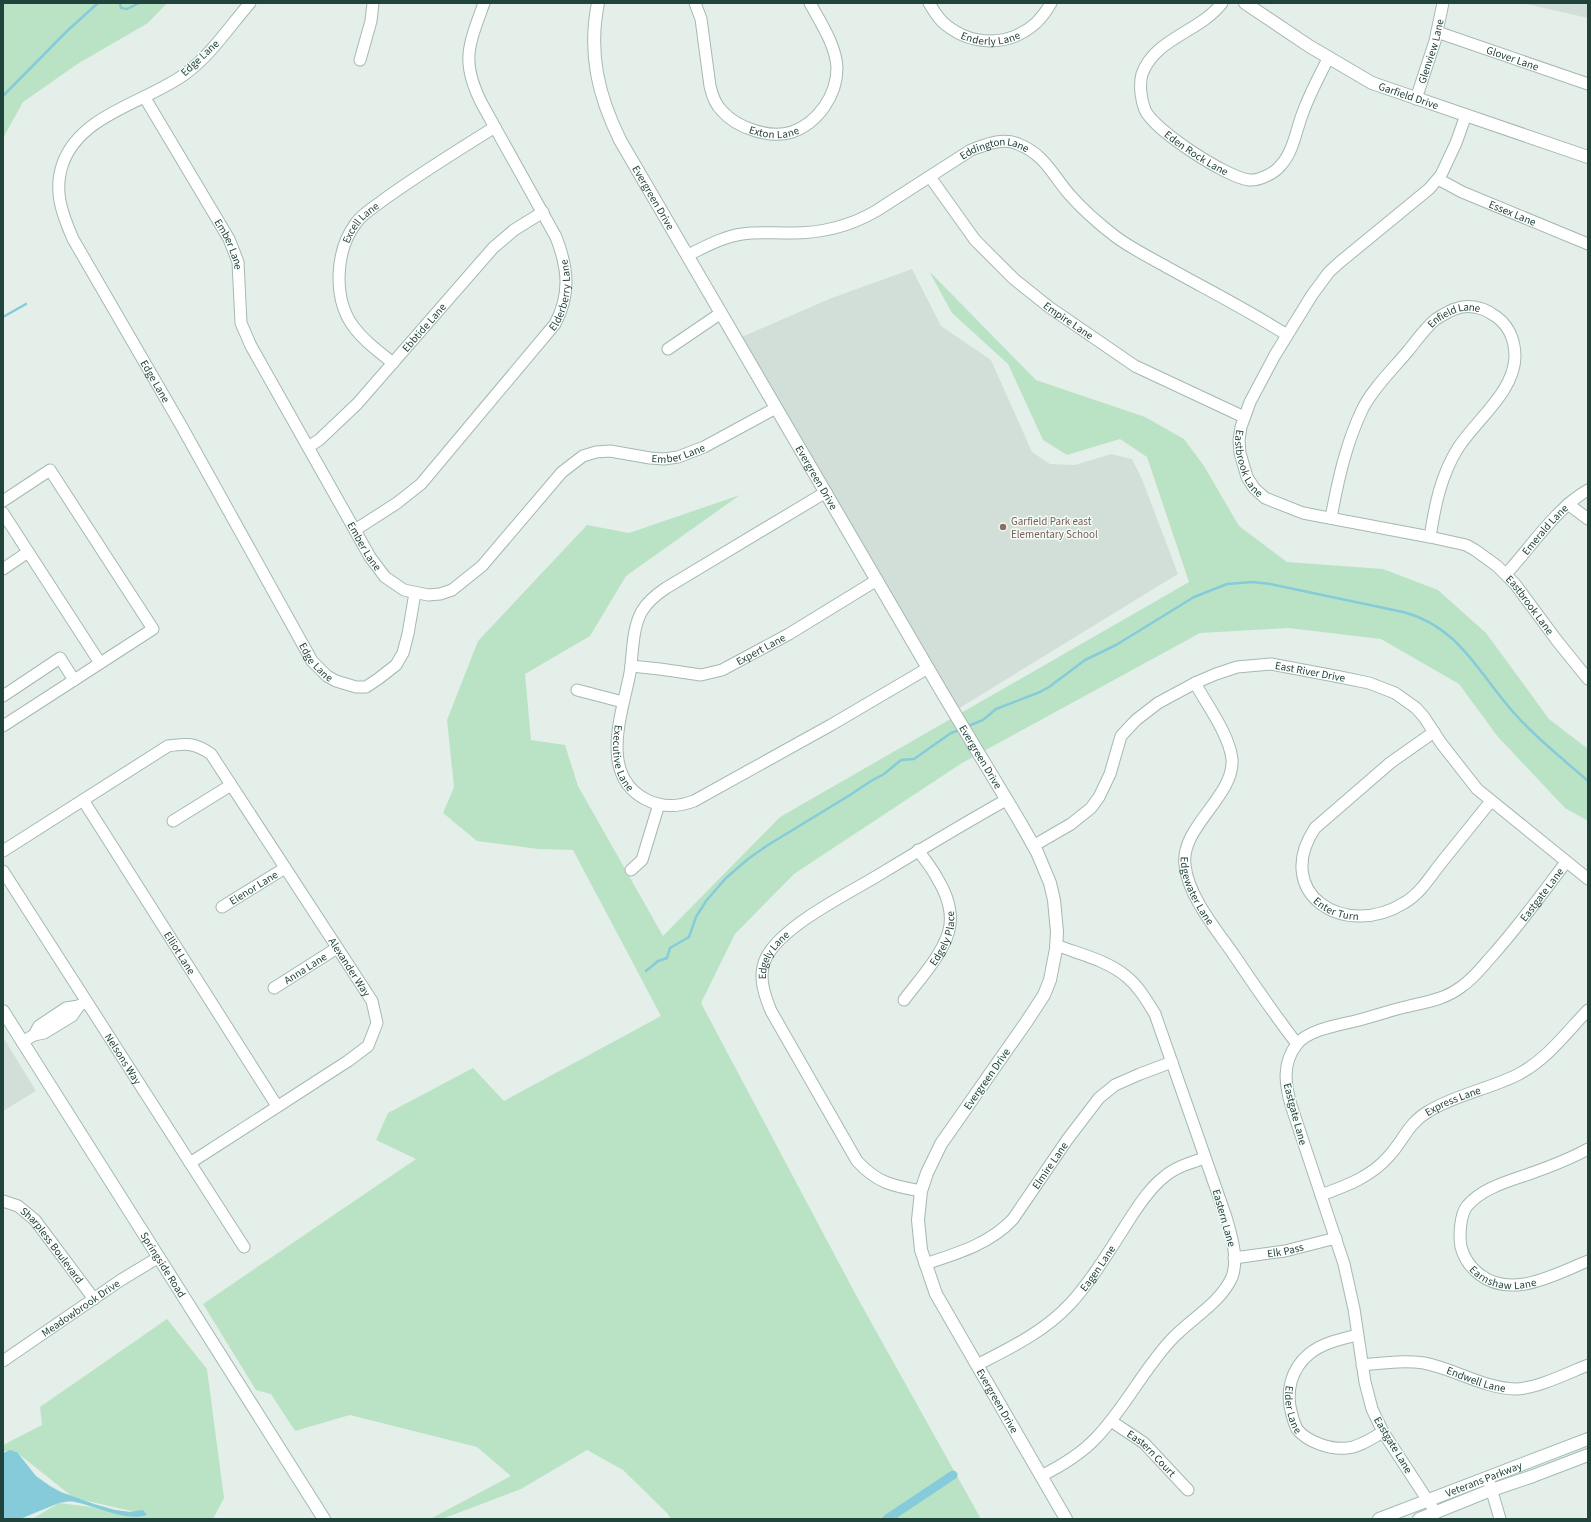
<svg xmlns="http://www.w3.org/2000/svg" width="1591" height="1522" viewBox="0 0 1591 1522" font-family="'Source Sans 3',sans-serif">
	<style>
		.built { fill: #d2dfd9 }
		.green { fill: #bae3c6 }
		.water { fill: #86cbda }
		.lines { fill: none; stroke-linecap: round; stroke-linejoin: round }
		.stream { stroke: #86cbda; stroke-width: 2.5 }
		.canal { stroke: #86cbda; stroke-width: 9 }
		.minor-casing { stroke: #a5b8b2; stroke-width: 13 }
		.tertiary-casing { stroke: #a5b8b2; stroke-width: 14 }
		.secondary-casing { stroke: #a1bcb3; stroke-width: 14 }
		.minor { stroke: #fff; stroke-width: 11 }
		.tertiary { stroke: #fff; stroke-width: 12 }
		.secondary { stroke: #fff; stroke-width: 12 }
		.education-dot { fill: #8d6e63; stroke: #f5fbf8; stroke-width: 1.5 }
		.labels { text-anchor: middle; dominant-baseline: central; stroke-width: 3; stroke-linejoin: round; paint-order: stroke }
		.street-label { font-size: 11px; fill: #20433b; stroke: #f5fbf8 }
		.education-label { font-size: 11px; fill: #785e54; stroke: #f5fbf8; text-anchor: start }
	</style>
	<rect width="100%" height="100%" fill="#e4efea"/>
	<g class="built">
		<polygon points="1522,3 1588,3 1588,18"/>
		<polygon points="912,269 941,326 991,360 1032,452 1050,464 1075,465 1111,454 1132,459 1142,479 1178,574 953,712 737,339 829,299"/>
		<polygon points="3,1037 36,1091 3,1111"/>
	</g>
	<g class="green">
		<polygon points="3,3 167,3 148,23 79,63 23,102 3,138"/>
		<polygon points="929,271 1036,380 1145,417 1184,439 1204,466 1239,526 1287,562 1383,569 1438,590 1486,633 1549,719 1588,749 1588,821 1565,808 1498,737 1459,684 1381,639 1288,628 1200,633 962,763 794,874 735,934 701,1003 857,1297 981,1519 671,1519 667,1513 623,1470 587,1450 521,1489 442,1519 430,1519 511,1476 477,1447 350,1415 295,1431 271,1394 256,1390 203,1304 416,1159 376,1140 388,1113 473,1068 504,1101 661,1016 573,850 538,849 477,841 443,813 454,787 447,720 478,641 587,525 629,533 740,495 626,576 590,636 525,674 531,740 565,745 578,786 663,936 780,817 1189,582 1147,457 1120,439 1067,455 1043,440 1008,364 952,313"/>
		<polygon points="167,1319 207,1369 224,1498 213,1519 32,1519 59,1503 140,1513 74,1498 15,1451 3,1451 3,1445 42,1425 40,1407"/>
	</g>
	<path class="water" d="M10,1450L17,1452L36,1476L50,1486L61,1492L94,1504L115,1510L129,1512L143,1510L147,1515C126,1522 96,1506 75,1502C70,1501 64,1502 59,1503L20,1519H3V1453Z"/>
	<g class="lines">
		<g class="stream">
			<polyline points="120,3 121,8 127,9 139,3"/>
			<polyline points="3,96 67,31 98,3"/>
			<polyline points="3,317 26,304"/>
			<path d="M968,726L983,720L996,709L1040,692L1049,687L1085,660L1116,645L1194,597L1227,584L1253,582L1270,584L1403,612C1460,627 1478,673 1514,713C1536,738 1563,759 1588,781"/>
			<polyline points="646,971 658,961 667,958 670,948 689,937 696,917 706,901 726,878 748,859 768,845 850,795 871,781 884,774 901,760 914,759 951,733 959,730"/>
		</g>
		<polyline class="canal" points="887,1519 953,1475"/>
		<g class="minor-casing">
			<g id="minor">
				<path id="s1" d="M250,3C229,27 211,55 185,74C145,103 81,114 63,163C53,190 62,214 73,239L182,427L312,661L327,676L336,681L356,687H366L378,679L396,665L403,653L408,634L415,593"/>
				<path id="s2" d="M695,3L701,19L710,86C712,95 716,105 722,111C737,128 770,139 792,132C818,123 837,95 837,68C836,45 820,22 810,3"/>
				<path id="s3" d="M929,3C934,11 938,19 946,25C974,47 1010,46 1036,23C1042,17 1047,10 1051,3"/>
				<path id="s4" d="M1222,3C1200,32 1155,38 1142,74C1139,85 1141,100 1145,110C1155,131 1226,177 1249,180C1259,181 1275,173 1281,165C1293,152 1296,131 1302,115C1309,95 1319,76 1329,57"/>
				<path id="s5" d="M1437,32L1588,84"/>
				<polyline points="360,60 371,21 373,3"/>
				<path id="s6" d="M145,98L229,239L238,262L241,323L251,346L370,557L385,577L404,590L428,595L440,594L452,590L482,566L562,472L583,456L596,452L610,451L650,458L664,459L678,457L704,447L776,408"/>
				<path id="s7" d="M1416,99L1435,41L1443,3"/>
				<path id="s8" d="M1466,115L1456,143L1441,175L1429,189L1340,262L1329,272L1312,295L1275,355L1250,402L1241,427L1239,440L1240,453L1247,477L1254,488L1265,498L1303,513L1430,537L1466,545L1475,550L1497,566L1515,584L1558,642L1588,679"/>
				<path id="s9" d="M930,177L975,240L1014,279L1049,307L1135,366L1244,417"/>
				<path id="s10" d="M1438,179L1462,192L1588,244"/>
				<path id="s11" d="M688,255C705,247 722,237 742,234C756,232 770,233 785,233C818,234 847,228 876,211L971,150C985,145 1003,137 1018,144C1044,154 1052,174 1069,194C1083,210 1099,224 1116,237C1131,248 1149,257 1165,266C1206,289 1248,310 1287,335"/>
				<polyline points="668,349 721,313"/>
				<path id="s12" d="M393,363C379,352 364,341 353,326C333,298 335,251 356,223C363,213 376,206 386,198C421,173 458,150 495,127"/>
				<path id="s13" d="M308,447L319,440L357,404L493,248L514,230L543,212"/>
				<path id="s14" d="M826,492L666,588C657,594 648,601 642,611C632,628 633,653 630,673C622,714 598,776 647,800C663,808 678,807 694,801L831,725L928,668"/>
				<polyline points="3,501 50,470 153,629 3,726"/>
				<polyline points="1568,504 1588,519"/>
				<polyline points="3,513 100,663"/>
				<path id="s15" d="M1331,518C1338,480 1346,443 1363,408C1374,387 1393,369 1408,351C1417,340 1425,328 1436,319C1441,316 1449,311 1455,309C1467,304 1482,307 1492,314C1508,323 1515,339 1515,357C1514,392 1476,420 1458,448C1441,475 1435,505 1430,537"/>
				<path id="s16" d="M355,530L397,503L421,484L555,324C571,294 568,268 556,237L482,104C460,61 469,45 484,3"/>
				<polyline points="3,569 28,552"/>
				<path id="s17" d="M1506,574C1531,547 1556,508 1588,490"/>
				<path id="s18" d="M631,666L660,669L701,675L722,670L789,634L877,580"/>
				<path id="s19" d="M1195,683C1207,705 1229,734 1232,759C1235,796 1180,827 1185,865C1188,896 1216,929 1234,955C1254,985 1275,1015 1297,1044"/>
				<polyline points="577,690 623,702"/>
				<polyline points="3,696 60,658 74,680"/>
				<path id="s20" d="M1434,732L1390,763L1315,828C1272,893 1344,940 1404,903C1420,894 1430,877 1441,863C1458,842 1474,822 1491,801"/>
				<path id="s21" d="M83,800L277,1106"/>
				<polyline points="173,821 231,785"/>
				<path id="s22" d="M1033,846L1071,824L1091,808L1099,797L1110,774L1121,736L1136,720L1158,703L1195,683L1216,674L1237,667L1271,664L1340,677L1369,683L1395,693L1416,708L1424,717L1441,743L1477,789L1588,879"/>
				<path id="s23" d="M3,851L168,746C187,743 195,743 211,754L372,1001L377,1023L368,1046L348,1061L190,1163"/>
				<polyline points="631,870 642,860 659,804"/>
				<path id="s24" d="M3,871L244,1247"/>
				<path id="s25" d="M222,907L285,868"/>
				<path id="s26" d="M274,988L337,948"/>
				<path id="s27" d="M904,1000C919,980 947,950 950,925C952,909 945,891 937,878C932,868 924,859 918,850"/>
				<polyline points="34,1035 39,1026 66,1008 79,1006"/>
				<polyline points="22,1042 34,1035 44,1033 72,1016 79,1006 86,1001"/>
				<path id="s28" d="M1588,1149C1570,1159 1549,1167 1529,1174C1509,1181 1482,1188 1467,1206C1460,1215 1459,1236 1461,1247C1464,1258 1470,1267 1479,1274C1512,1300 1555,1274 1588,1261"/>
				<path id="s29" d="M921,1191C893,1186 877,1183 857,1161L771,1011C764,994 757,974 767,956C784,925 847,894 877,876C920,850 963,824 1006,800"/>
				<path id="s30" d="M1321,1195C1346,1186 1371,1177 1389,1156C1404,1140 1408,1123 1429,1111C1457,1094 1490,1089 1519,1074C1547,1059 1566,1033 1588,1010"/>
				<path id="s31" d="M3,1201L18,1206L35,1220L94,1299"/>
				<path id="s32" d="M1234,1258L1285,1251L1336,1238"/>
				<path id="s33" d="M925,1264C956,1254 990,1244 1013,1219L1067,1140L1099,1098L1115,1085L1140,1074L1172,1062"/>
				<path id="s34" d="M1357,1335C1341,1339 1322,1343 1309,1354C1291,1369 1285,1392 1292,1415C1293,1419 1295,1425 1297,1429C1307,1442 1331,1450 1347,1448C1360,1447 1372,1438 1383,1432"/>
				<path id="s35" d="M3,1361L121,1280L159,1257"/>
				<path id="s36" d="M977,1365C1010,1348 1044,1332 1070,1304C1093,1279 1114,1243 1133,1214C1141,1202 1151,1187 1164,1177C1175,1167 1190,1163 1205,1158"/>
				<path id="s37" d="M1362,1365C1383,1363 1403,1360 1424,1363C1455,1369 1483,1388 1515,1389C1536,1389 1568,1373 1588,1365"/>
				<path id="s38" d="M1111,1421L1144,1443L1188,1490"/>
				<path d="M1041,1476C1061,1466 1080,1455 1096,1438C1125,1408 1143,1370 1171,1340C1191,1318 1220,1304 1232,1277C1239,1258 1231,1235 1226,1217L1155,1014C1147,1001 1139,987 1127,977C1107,960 1079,954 1056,945"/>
				<polyline points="1489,1481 1500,1519"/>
				<path id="s39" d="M1436,1513L1383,1432L1372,1409L1365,1382L1354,1309L1344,1264L1291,1105C1285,1084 1282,1063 1297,1044C1308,1030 1338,1025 1355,1021C1372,1017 1388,1011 1405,1007C1425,1002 1444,1000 1461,987C1473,979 1482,967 1491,957C1518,927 1542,894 1566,862"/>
			</g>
		</g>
		<g class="tertiary-casing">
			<g id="tertiary">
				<path id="s40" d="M598,3C588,53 598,95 620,140L943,694L1020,822L1037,852L1050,883L1054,900L1057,932L1056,949L1050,980L1044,995L1027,1021L941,1144L927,1173L921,1191L918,1220L921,1250L936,1294L1066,1519"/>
				<path id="s41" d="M1245,3L1309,46L1372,83L1588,157"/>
			</g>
		</g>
		<g class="secondary-casing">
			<g id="secondary">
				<path id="s42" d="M3,1011L324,1519"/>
				<path id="s43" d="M1379,1519L1588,1439"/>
				<polyline points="1419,1519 1486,1492 1533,1476 1588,1455"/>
			</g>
		</g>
		<use href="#minor" class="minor"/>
		<use href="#tertiary" class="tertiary"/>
		<use href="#secondary" class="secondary"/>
	</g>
	<circle class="education-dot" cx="1003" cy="527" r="4"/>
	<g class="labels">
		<g class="street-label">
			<text stroke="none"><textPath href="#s3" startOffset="76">Enderly Lane</textPath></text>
			<text stroke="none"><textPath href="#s7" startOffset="50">Glenview Lane</textPath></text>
			<text stroke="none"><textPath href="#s5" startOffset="80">Glover Lane</textPath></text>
			<text transform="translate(200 58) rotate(-43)">Edge Lane</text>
			<text stroke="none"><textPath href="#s41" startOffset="189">Garfield Drive</textPath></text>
			<text stroke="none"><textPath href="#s2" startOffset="171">Exton Lane</textPath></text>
			<text stroke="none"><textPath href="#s4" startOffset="213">Eden Rock Lane</textPath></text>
			<text stroke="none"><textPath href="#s11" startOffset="333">Eddington Lane</textPath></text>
			<text stroke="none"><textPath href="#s40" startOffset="208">Evergreen Drive</textPath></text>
			<text stroke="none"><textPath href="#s10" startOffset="82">Essex Lane</textPath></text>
			<text stroke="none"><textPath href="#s12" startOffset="167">Excell Lane</textPath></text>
			<text stroke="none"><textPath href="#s6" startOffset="169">Ember Lane</textPath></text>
			<text stroke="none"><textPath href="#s16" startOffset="319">Elderberry Lane</textPath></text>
			<text stroke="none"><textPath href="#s9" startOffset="201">Empire Lane</textPath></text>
			<text stroke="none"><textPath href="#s15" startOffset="249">Enfield Lane</textPath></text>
			<text stroke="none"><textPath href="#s13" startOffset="167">Ebbtide Lane</textPath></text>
			<text stroke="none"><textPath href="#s1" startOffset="494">Edge Lane</textPath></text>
			<text stroke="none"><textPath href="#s6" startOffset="900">Ember Lane</textPath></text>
			<text stroke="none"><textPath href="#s8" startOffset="431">Eastbrook Lane</textPath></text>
			<text stroke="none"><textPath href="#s40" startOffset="532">Evergreen Drive</textPath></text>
			<text stroke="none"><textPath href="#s17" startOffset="59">Emerald Lane</textPath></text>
			<text stroke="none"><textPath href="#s6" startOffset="505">Ember Lane</textPath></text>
			<text stroke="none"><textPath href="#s8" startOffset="767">Eastbrook Lane</textPath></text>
			<text stroke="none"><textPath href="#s18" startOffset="136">Expert Lane</textPath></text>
			<text stroke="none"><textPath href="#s1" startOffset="818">Edge Lane</textPath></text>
			<text stroke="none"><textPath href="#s22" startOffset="359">East River Drive</textPath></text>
			<text stroke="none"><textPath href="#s14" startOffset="371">Executive Lane</textPath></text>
			<text stroke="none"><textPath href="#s40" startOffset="856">Evergreen Drive</textPath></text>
			<text stroke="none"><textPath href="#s25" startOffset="37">Elenor Lane</textPath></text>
			<text stroke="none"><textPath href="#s19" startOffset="232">Edgewater Lane</textPath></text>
			<text stroke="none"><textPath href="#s39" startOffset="800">Eastgate Lane</textPath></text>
			<text stroke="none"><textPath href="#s20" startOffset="254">Enter Turn</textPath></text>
			<text stroke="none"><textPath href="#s27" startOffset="74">Edgely Place</textPath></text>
			<text stroke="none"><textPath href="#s21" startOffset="181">Elliot Lane</textPath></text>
			<text stroke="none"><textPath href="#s29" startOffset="306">Edgely Lane</textPath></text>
			<text stroke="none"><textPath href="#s23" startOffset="495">Alexander Way</textPath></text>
			<text stroke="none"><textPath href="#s26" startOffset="37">Anna Lane</textPath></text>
			<text stroke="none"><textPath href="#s24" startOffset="223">Nelsons Way</textPath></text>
			<text transform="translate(987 1079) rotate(-55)">Evergreen Drive</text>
			<text stroke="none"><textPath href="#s30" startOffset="166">Express Lane</textPath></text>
			<text transform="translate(1295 1114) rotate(75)">Eastgate Lane</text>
			<text stroke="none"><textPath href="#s33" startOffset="165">Elmire Lane</textPath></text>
			<text transform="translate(1224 1218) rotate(74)">Eastern Lane</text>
			<text stroke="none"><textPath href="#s31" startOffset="68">Sharpless Boulevard</textPath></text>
			<text stroke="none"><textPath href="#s32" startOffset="52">Elk Pass</textPath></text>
			<text stroke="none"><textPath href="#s42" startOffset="300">Springside Road</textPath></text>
			<text stroke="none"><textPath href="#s36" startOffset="157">Eagen Lane</textPath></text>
			<text stroke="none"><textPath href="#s28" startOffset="235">Earnshaw Lane</textPath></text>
			<text stroke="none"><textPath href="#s35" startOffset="94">Meadowbrook Drive</textPath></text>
			<text stroke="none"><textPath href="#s37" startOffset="117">Endwell Lane</textPath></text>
			<text stroke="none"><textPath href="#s40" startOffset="1576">Evergreen Drive</textPath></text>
			<text stroke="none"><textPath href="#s34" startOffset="114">Elder Lane</textPath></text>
			<text transform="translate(1393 1445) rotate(59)">Eastgate Lane</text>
			<text stroke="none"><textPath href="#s38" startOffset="52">Eastern Court</textPath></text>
			<text stroke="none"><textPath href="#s43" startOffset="112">Veterans Parkway</textPath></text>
		</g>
		<g class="education-label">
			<text x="1011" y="521">Garfield Park east<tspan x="1011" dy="13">Elementary School</tspan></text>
		</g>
	</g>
	<rect width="1591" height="1522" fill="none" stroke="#20433b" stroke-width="8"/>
</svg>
